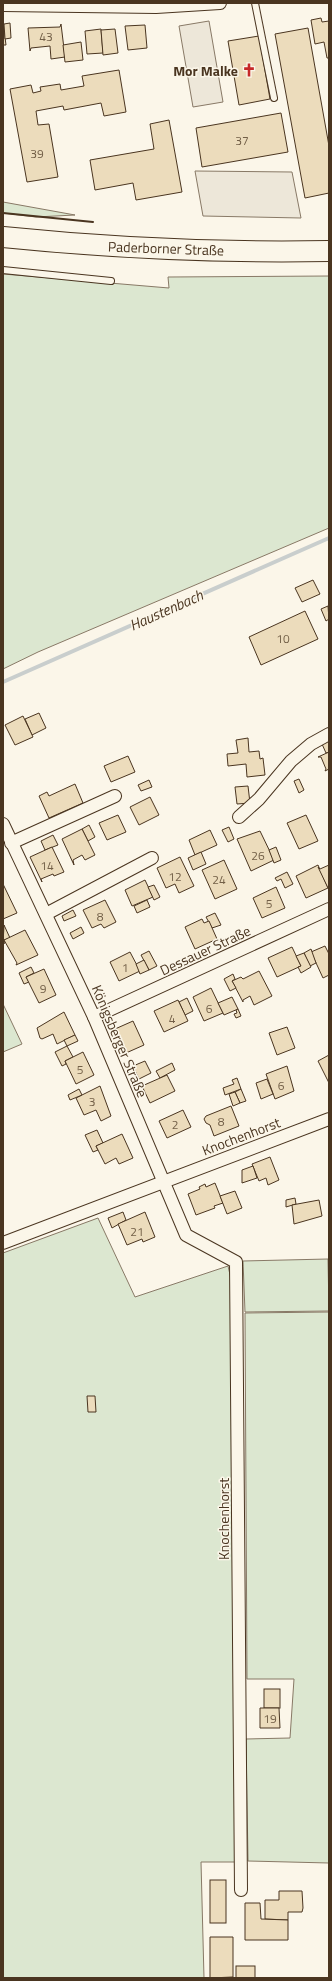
<svg xmlns="http://www.w3.org/2000/svg" width="332" height="1981" viewBox="0 0 332 1981" font-family="'Titillium Web',sans-serif">
	<style>
		.green { fill: #dce7d0; stroke: #887966 }
		.parking { fill: #ede7d9; stroke: #887966 }
		.lines { fill: none; stroke-linecap: round; stroke-linejoin: round }
		.stream { stroke: #c9cecd; stroke-width: 4 }
		.building { fill: #ecdcbc; stroke: #4a3520 }
		.lane-casing { stroke: #4a3520; stroke-width: 8 }
		.street-casing { stroke: #4a3520; stroke-width: 14 }
		.primary-casing { stroke: #4a3520; stroke-width: 22 }
		.lane { stroke: #fbf6e9; stroke-width: 6 }
		.street { stroke: #fbf6e9; stroke-width: 12 }
		.primary { stroke: #fbf6e9; stroke-width: 20 }
		.wall { stroke: #4a3520; stroke-width: 2 }
		.labels { text-anchor: middle; dominant-baseline: central; stroke-width: 3; stroke-linejoin: round; paint-order: stroke }
		.number-label { font-size: 12px; fill: #725f47 }
		.poi-label { font-size: 14px; font-weight: bold; fill: #4a3520; stroke: #fbf6e9; text-anchor: end }
		.street-label { font-size: 14px; fill: #4a3520; stroke: #fbf6e9 }
		.water-label { font-size: 15px; font-style: italic; fill: #4a3520; stroke: #fbf6e9 }
	</style>
	<rect width="100%" height="100%" fill="#fbf6e9"/>
	<g class="green">
		<polygon points="3,202 75,215 36,217 3,213"/>
		<polygon points="3,274 169,288 168,277 329,276 329,528 38,652 3,669"/>
		<polygon points="3,1004 22,1044 3,1052"/>
		<polygon points="98,1218 135,1297 228,1266 231,1279 237,1862 201,1862 204,1978 3,1978 3,1253"/>
		<polygon points="328,1259 329,1311 245,1312 243,1261"/>
		<polygon points="329,1312 329,1863 248,1861 246,1739 290,1738 294,1679 247,1679 245,1313"/>
	</g>
	<g class="parking">
		<polygon points="209,21 223,102 193,107 179,26"/>
		<polygon points="195,171 292,172 301,218 203,216"/>
	</g>
	<g class="lines">
		<polyline class="stream" points="3,682 329,538"/>
	</g>
	<g class="building">
		<polygon points="321,18 322,22 329,21 329,58 327,58 324,42 315,44 311,20"/>
		<polygon points="3,22 6,45 3,45"/>
		<polygon points="10,23 11,38 5,39 4,24"/>
		<polygon points="61,24 65,57 51,59 50,46 31,48 30,51 28,28 60,27"/>
		<polygon points="145,25 147,48 128,50 125,26"/>
		<polygon points="308,28 329,146 329,193 305,198 275,34"/>
		<polygon points="101,29 103,53 87,54 85,31"/>
		<polygon points="115,29 118,53 103,55 101,30"/>
		<polygon points="259,36 270,99 239,105 228,41"/>
		<polygon points="81,42 83,60 65,62 63,45"/>
		<polygon points="119,70 126,112 104,116 101,103 64,110 63,106 36,111 38,125 49,124 58,177 27,182 10,89 31,85 33,93 41,91 40,87 60,84 61,90 84,86 82,76"/>
		<polygon points="281,113 288,152 202,167 196,128"/>
		<polygon points="169,120 182,192 136,200 133,183 95,190 90,160 154,149 150,124"/>
		<polygon points="313,580 320,594 302,602 295,588"/>
		<polygon points="328,606 329,619 326,621 321,609"/>
		<polygon points="305,611 318,639 261,665 249,637"/>
		<polygon points="39,713 46,728 32,735 25,719"/>
		<polygon points="23,716 33,737 15,745 5,725"/>
		<polygon points="248,738 249,752 259,751 260,759 263,758 265,775 247,777 246,764 228,766 227,754 238,753 236,740"/>
		<polygon points="329,740 329,752 326,753 322,744"/>
		<polygon points="329,752 329,769 325,771 326,769 321,757 318,757"/>
		<polygon points="128,756 135,772 111,782 104,766"/>
		<polygon points="299,779 304,790 299,793 294,781"/>
		<polygon points="149,780 152,787 141,791 138,785"/>
		<polygon points="75,784 83,803 49,818 39,796 47,792 49,796"/>
		<polygon points="248,786 250,803 237,804 235,787"/>
		<polygon points="150,797 159,815 139,825 130,807"/>
		<polygon points="118,815 126,832 107,840 99,823"/>
		<polygon points="306,815 318,841 299,849 287,823"/>
		<polygon points="89,825 95,837 88,841 82,829"/>
		<polygon points="229,827 234,839 228,842 222,830"/>
		<polygon points="82,829 95,855 85,860 82,855 73,860 74,865 62,839"/>
		<polygon points="210,830 217,845 195,855 189,840"/>
		<polygon points="260,831 274,860 251,871 237,839"/>
		<polygon points="53,835 58,845 45,850 41,841"/>
		<polygon points="52,847 64,872 54,876 53,874 41,879 42,882 30,857"/>
		<polygon points="276,847 281,860 274,863 269,850"/>
		<polygon points="201,852 206,864 193,870 188,858"/>
		<polygon points="180,857 194,886 179,893 175,884 166,888 157,868"/>
		<polygon points="224,860 237,889 215,899 202,870"/>
		<polygon points="318,865 328,888 306,898 296,876"/>
		<polygon points="329,865 329,887 328,888 318,867 320,869"/>
		<polygon points="287,872 293,884 285,888 281,879 277,881 275,878"/>
		<polygon points="145,880 153,897 132,906 125,890"/>
		<polygon points="3,884 17,913 3,919"/>
		<polygon points="154,885 160,897 154,900 148,887"/>
		<polygon points="276,887 285,908 262,918 253,898"/>
		<polygon points="105,900 116,922 104,928 101,924 92,928 83,910"/>
		<polygon points="147,900 150,907 137,913 134,906"/>
		<polygon points="73,910 76,916 64,921 62,916"/>
		<polygon points="215,913 221,925 212,928 206,917"/>
		<polygon points="202,919 204,923 209,921 217,939 195,949 185,927"/>
		<polygon points="4,925 10,938 4,940 5,943 3,944"/>
		<polygon points="81,927 84,933 73,939 70,933"/>
		<polygon points="25,930 38,955 16,965 17,963 4,940"/>
		<polygon points="325,946 329,954 329,975 323,978 311,952"/>
		<polygon points="292,947 301,966 277,977 268,958"/>
		<polygon points="311,949 316,963 310,966 304,953"/>
		<polygon points="149,951 157,966 149,970 141,955"/>
		<polygon points="130,952 140,971 119,981 110,962"/>
		<polygon points="304,953 311,967 301,973 298,967 301,966 296,956"/>
		<polygon points="144,960 149,970 140,974 136,964"/>
		<polygon points="31,967 34,973 26,977 29,982 24,984 19,973"/>
		<polygon points="44,969 56,995 39,1003 26,977"/>
		<polygon points="259,971 272,996 254,1005 250,996 243,1000 243,1002 232,981 241,977 243,979"/>
		<polygon points="233,974 235,979 232,981 236,988 230,991 224,979"/>
		<polygon points="211,988 223,1013 204,1021 193,997"/>
		<polygon points="232,997 238,1009 224,1015 218,1003"/>
		<polygon points="187,998 193,1011 185,1015 179,1002"/>
		<polygon points="178,1000 188,1021 164,1032 154,1011"/>
		<polygon points="238,1009 241,1016 236,1018 234,1014 237,1013 236,1010"/>
		<polygon points="64,1012 75,1035 57,1044 53,1034 42,1039 40,1038 37,1028"/>
		<polygon points="133,1021 144,1045 126,1053 115,1029"/>
		<polygon points="287,1027 295,1048 277,1055 269,1033"/>
		<polygon points="75,1035 78,1041 67,1046 64,1040"/>
		<polygon points="67,1046 73,1057 65,1061 66,1064 62,1066 55,1052"/>
		<polygon points="83,1052 94,1075 76,1084 65,1061"/>
		<polygon points="329,1055 329,1083 318,1061"/>
		<polygon points="145,1061 151,1073 139,1079 133,1066"/>
		<polygon points="172,1063 175,1070 160,1078 156,1071"/>
		<polygon points="287,1066 294,1091 275,1099 266,1074"/>
		<polygon points="167,1075 175,1091 150,1103 142,1086"/>
		<polygon points="237,1078 241,1089 225,1095 223,1088 234,1084 232,1080"/>
		<polygon points="267,1079 273,1094 261,1099 256,1083"/>
		<polygon points="100,1086 111,1116 101,1121 96,1110 84,1115 76,1098"/>
		<polygon points="79,1089 82,1095 70,1100 68,1095"/>
		<polygon points="241,1089 246,1101 240,1103 235,1092"/>
		<polygon points="235,1092 240,1103 233,1106 229,1094"/>
		<polygon points="231,1106 239,1126 214,1136 210,1125 206,1123 204,1119 206,1116"/>
		<polygon points="183,1110 191,1127 167,1138 159,1121"/>
		<polygon points="97,1130 103,1143 96,1146 98,1150 93,1152 85,1135"/>
		<polygon points="122,1134 133,1158 119,1164 116,1158 105,1164 96,1146"/>
		<polygon points="270,1157 279,1180 268,1185 266,1178 259,1181 252,1164"/>
		<polygon points="253,1166 257,1178 242,1183 242,1170"/>
		<polygon points="215,1183 223,1203 214,1206 215,1208 196,1215 188,1194 200,1189 199,1187 205,1184 206,1187"/>
		<polygon points="235,1191 242,1208 227,1214 220,1196"/>
		<polygon points="295,1198 296,1204 286,1207 286,1200"/>
		<polygon points="319,1200 322,1216 294,1224 292,1205"/>
		<polygon points="123,1212 126,1220 112,1228 108,1218"/>
		<polygon points="145,1212 155,1237 143,1242 142,1239 127,1245 118,1224"/>
		<polygon points="87,1396 95,1396 96,1412 88,1412"/>
		<rect x="264" y="1689" width="16" height="19"/>
		<polygon points="260,1708 279,1708 280,1728 260,1728"/>
		<rect x="210" y="1880" width="16" height="43"/>
		<polygon points="279,1891 302,1891 303,1908 302,1912 288,1912 288,1920 265,1919 265,1900 279,1900"/>
		<polygon points="245,1903 260,1903 261,1919 288,1920 288,1940 245,1940"/>
		<polygon points="210,1937 233,1937 233,1977 210,1978"/>
		<rect x="236" y="1966" width="19" height="12"/>
	</g>
	<g class="lines">
		<g class="lane-casing">
			<g id="lane">
				<polyline points="255,3 274,98"/>
				<polyline points="3,270 111,281"/>
			</g>
		</g>
		<g class="street-casing">
			<g id="street">
				<polyline points="3,5 156,7 220,3"/>
				<polyline points="239,817 259,799 291,761 311,744 329,734"/>
				<polyline points="3,824 94,1017 186,1235 236,1262 241,1890"/>
				<polyline points="11,843 115,796"/>
				<polyline points="46,914 152,858"/>
				<polyline points="94,1017 329,909"/>
				<polyline points="3,1243 329,1119"/>
			</g>
		</g>
		<g class="primary-casing">
			<path id="primary" d="M3,237C111,248 220,253 329,251"/>
		</g>
		<use href="#lane" class="lane"/>
		<use href="#street" class="street"/>
		<use href="#primary" class="primary"/>
		<polyline class="wall" points="3,213 93,222"/>
	</g>
	<defs>
		<g id="church-bare" transform="scale(1.08)"><path d="M-1.2-6h2.4v3.5h3.3v2.4h-3.3V6h-2.4V-.1h-3.3v-2.4h3.3Z" fill="#c62828" stroke="#fbf6e9" stroke-width="2.5" paint-order="stroke"/></g>
	</defs>
	<g fill-rule="evenodd">
		<use href="#church-bare" x="249" y="70"/>
	</g>
	<g class="labels">
		<g class="number-label">
			<text x="46" y="36">43</text>
			<text x="242" y="140">37</text>
			<text x="37" y="153">39</text>
			<text x="283" y="638">10</text>
			<text x="258" y="855">26</text>
			<text x="47" y="865">14</text>
			<text x="175" y="876">12</text>
			<text x="219" y="879">24</text>
			<text x="269" y="903">5</text>
			<text x="100" y="916">8</text>
			<text x="125" y="967">1</text>
			<text x="43" y="988">9</text>
			<text x="209" y="1008">6</text>
			<text x="172" y="1018">4</text>
			<text x="80" y="1069">5</text>
			<text x="281" y="1085">6</text>
			<text x="92" y="1101">3</text>
			<text x="221" y="1121">8</text>
			<text x="175" y="1124">2</text>
			<text x="137" y="1231">21</text>
			<text x="270" y="1718">19</text>
		</g>
		<g class="poi-label">
			<text x="238" y="70">Mor Malke</text>
		</g>
		<g class="street-label">
			<text transform="translate(166 248) rotate(2)">Paderborner Straße</text>
			<text transform="translate(205 950) rotate(-25)">Dessauer Straße</text>
			<text transform="translate(120 1041) rotate(67)">Königsberger Straße</text>
			<text transform="translate(241 1136) rotate(-21)">Knochenhorst</text>
			<text transform="translate(223 1519) rotate(-90)">Knochenhorst</text>
		</g>
		<g class="water-label">
			<text transform="translate(166 610) rotate(-24)">Haustenbach</text>
		</g>
	</g>
	<rect width="332" height="1981" fill="none" stroke="#4a3520" stroke-width="8"/>
</svg>
